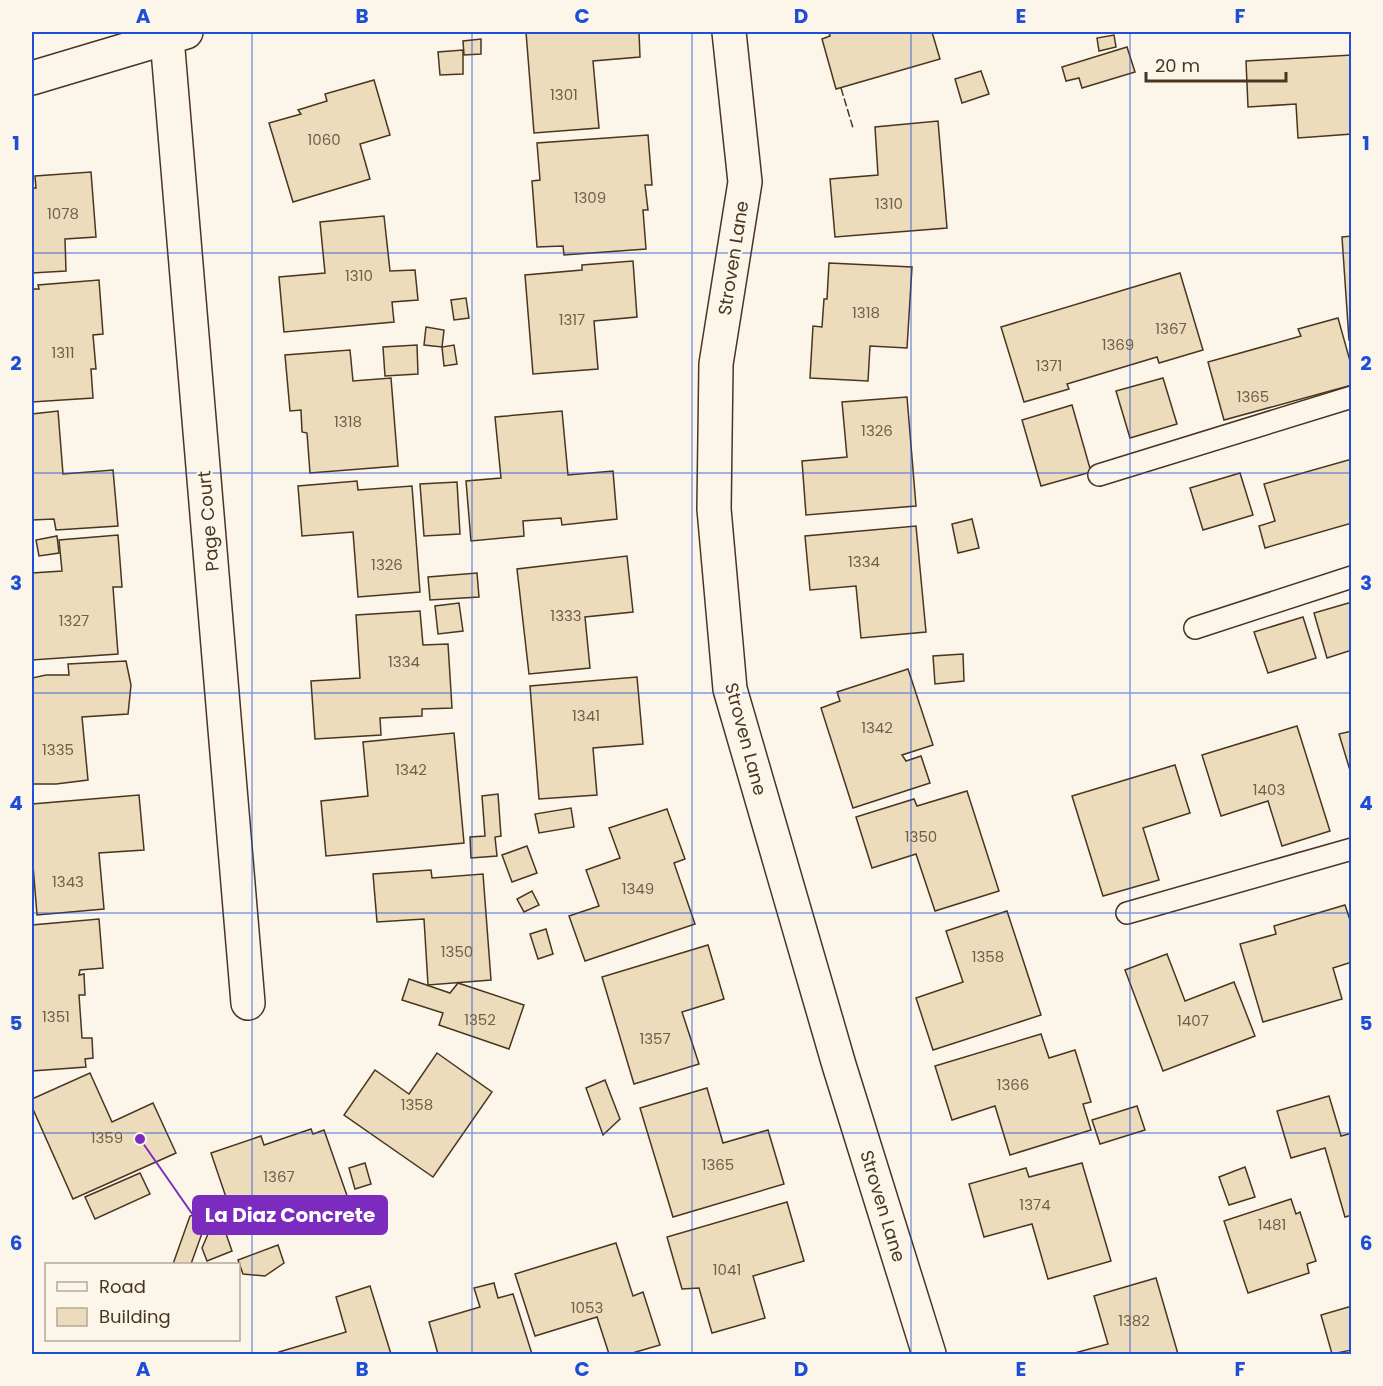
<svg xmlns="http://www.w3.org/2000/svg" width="1383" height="1386" viewBox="0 0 1383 1386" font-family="Poppins,sans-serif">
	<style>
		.building { fill: #ecdcbc; stroke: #4a3520; stroke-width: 1.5 }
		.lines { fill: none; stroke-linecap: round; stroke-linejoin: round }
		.service-casing { stroke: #4a3520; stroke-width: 24 }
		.minor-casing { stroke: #4a3520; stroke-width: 36 }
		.service { stroke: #fbf6e9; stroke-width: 21 }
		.minor { stroke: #fbf6e9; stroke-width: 33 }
		.fence { stroke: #4a3520; stroke-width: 1.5; stroke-dasharray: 8 3; stroke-linecap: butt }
		.grid { fill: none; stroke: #1d4ed8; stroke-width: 1.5; stroke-opacity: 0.55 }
		.labels { text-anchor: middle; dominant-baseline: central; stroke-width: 4.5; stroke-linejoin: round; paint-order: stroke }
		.number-label { font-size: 15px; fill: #725f47 }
		.street-label { font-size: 18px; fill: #4a3520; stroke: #fbf6e9 }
		.leader { fill: none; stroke: #7b2cbf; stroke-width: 2 }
		.callout-dot { fill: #7b2cbf; stroke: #fbf6e9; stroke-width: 2 }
		.callout { fill: #7b2cbf; stroke: #7b2cbf; stroke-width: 2 }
		.callout-label { font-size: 20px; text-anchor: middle; font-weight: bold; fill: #fff }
		.neatline { fill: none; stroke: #1d4ed8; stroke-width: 2 }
		.grid-label { font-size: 20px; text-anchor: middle; font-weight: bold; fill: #1d4ed8 }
	</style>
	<rect width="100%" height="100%" fill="#fbf6e9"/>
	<g class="building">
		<polygon points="526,32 639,32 640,57 593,61 599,128 534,133"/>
		<polygon points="829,32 932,32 940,59 836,89 822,39 830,36"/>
		<polygon points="1114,35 1116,47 1099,51 1097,38"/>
		<polygon points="481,39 481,54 464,55 463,41"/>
		<polygon points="1127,47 1135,72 1082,88 1079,78 1066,81 1062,67"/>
		<polygon points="463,50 463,74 440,75 438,52"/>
		<polygon points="1352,55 1352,134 1298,138 1296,104 1248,107 1246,61"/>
		<polygon points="981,71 989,94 962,103 955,79"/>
		<polygon points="374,80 390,135 360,144 370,179 293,202 269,123 301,114 298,110 327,101 325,94"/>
		<polygon points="938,121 947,228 835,237 830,179 878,175 875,127"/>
		<polygon points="648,135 652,185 645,185 648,210 643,210 646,249 564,255 563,246 537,247 532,181 540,180 537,143"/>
		<polygon points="91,172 96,237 65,239 66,271 32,273 32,188 36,188 35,176"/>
		<polygon points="384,216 390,271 415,270 418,300 392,302 394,322 284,332 279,277 325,273 320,222"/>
		<polygon points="1352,236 1352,340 1349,340 1342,237"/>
		<polygon points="633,261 637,317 594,321 598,369 533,374 525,275 582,270 582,265"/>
		<polygon points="829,263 912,267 907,348 870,346 868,381 810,378 813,326 822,327 824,299 827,299"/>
		<polygon points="1180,273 1203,350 1159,363 1157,357 1067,384 1069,389 1024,402 1001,327"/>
		<polygon points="99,280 103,334 93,335 96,369 91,369 93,398 32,402 32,289 39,289 38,285"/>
		<polygon points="466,298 469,318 454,320 451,300"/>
		<polygon points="1338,318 1352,368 1352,385 1224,420 1208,362 1301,336 1298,329"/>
		<polygon points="426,327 444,330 442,347 424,345"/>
		<polygon points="417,345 418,374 385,376 383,347"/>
		<polygon points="454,345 457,364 444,366 442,347"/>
		<polygon points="350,350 353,381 391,378 398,466 310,473 307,433 302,432 301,410 290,411 285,355"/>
		<polygon points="1163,378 1177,424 1130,438 1116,391"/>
		<polygon points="907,397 916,506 806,515 802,461 847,457 842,402"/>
		<polygon points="1072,405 1091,472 1041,486 1022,420"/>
		<polygon points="58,411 63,474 113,470 118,526 56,530 54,519 32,520 32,414"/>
		<polygon points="562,411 568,475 613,471 617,519 562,525 561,518 523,521 524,536 471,541 466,481 501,478 495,417"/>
		<polygon points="1352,459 1352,523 1265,548 1259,526 1275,521 1264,484"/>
		<polygon points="1240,473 1253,515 1203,530 1190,488"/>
		<polygon points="357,481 358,490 412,486 420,592 358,597 353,532 302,536 298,486"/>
		<polygon points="457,482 460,534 424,536 420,484"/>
		<polygon points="972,519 979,548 958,553 952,524"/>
		<polygon points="916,526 926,632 861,638 856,586 810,590 805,536"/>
		<polygon points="118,535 122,587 113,587 118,654 32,660 32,573 62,571 59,540"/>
		<polygon points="57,536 59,553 39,556 36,540"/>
		<polygon points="627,556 633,612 585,617 590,668 529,674 517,569"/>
		<polygon points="477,573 479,597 430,600 428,577"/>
		<polygon points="1352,602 1352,650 1327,658 1314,613"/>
		<polygon points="459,603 463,631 438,634 435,606"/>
		<polygon points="420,611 423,645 448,644 452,708 422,709 422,716 380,718 381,735 315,739 311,681 360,678 356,615"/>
		<polygon points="1303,617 1316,658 1268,673 1254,632"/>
		<polygon points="963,654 964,681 935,684 933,656"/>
		<polygon points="126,661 131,685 128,714 82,717 88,780 56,784 32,784 32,678 46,675 69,675 68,664"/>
		<polygon points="908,669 933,745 902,755 906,761 921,756 930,783 853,808 821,708 840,701 837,692"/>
		<polygon points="637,677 643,744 593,748 597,795 539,799 530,686"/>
		<polygon points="1297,726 1330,831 1282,846 1268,801 1221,816 1202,755"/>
		<polygon points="1352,731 1352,777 1339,734"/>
		<polygon points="454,733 464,843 326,856 321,801 368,796 363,742"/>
		<polygon points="1175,765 1190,813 1143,828 1159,880 1103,896 1072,796"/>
		<polygon points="967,791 999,891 935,911 916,854 872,868 856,817 914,799 917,806"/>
		<polygon points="498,794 501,836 495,837 497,856 471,858 470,837 485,836 482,796"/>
		<polygon points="139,795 144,850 99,853 104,909 37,915 32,853 32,804"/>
		<polygon points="571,808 574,827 539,833 535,814"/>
		<polygon points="667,809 685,859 674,863 695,924 585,961 569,916 599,906 586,870 620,858 609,828"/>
		<polygon points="527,846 537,873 512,882 502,855"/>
		<polygon points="431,870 432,878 483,874 491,980 428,985 424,919 377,922 373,874"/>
		<polygon points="532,891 539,905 524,912 517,899"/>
		<polygon points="1345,905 1352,926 1352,962 1333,968 1342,999 1263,1022 1240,944 1276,934 1274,926"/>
		<polygon points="1007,911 1041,1015 933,1050 916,998 963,982 946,931"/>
		<polygon points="99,919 103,968 80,970 79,975 84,974 85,995 79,995 82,1038 92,1038 93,1058 85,1059 86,1067 32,1071 32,1077 32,925"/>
		<polygon points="546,929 553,954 538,959 530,934"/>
		<polygon points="708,945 724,999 682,1012 699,1064 634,1084 602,977"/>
		<polygon points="1167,954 1185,1001 1234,982 1255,1036 1163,1071 1125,970"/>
		<polygon points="409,979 450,993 458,983 524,1005 509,1049 439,1025 443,1013 402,1000"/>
		<polygon points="1041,1034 1049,1058 1075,1050 1091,1102 1083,1104 1091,1130 1010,1155 995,1106 952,1120 935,1066"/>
		<polygon points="437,1053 492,1092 433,1177 344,1115 375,1070 409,1094"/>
		<polygon points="90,1073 112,1122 153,1103 176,1153 73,1199 32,1107 32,1099"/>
		<polygon points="605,1080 620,1119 603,1135 586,1088"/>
		<polygon points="707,1088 723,1143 768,1130 784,1184 673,1217 640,1108"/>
		<polygon points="1329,1096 1341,1136 1352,1133 1352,1215 1345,1217 1325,1148 1291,1158 1277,1111"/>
		<polygon points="1137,1106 1145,1130 1100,1144 1092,1120"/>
		<polygon points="311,1129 313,1134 324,1130 351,1207 274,1233 262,1198 230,1209 211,1153 261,1136 264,1145"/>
		<polygon points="365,1163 371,1184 355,1189 349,1168"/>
		<polygon points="1082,1163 1111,1261 1048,1279 1032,1224 984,1237 969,1184 1026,1168 1029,1177"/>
		<polygon points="1245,1167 1255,1197 1229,1205 1219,1177"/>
		<polygon points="140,1173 150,1194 95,1219 85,1197"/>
		<polygon points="1291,1199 1296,1214 1300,1212 1316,1261 1307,1264 1309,1273 1248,1293 1224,1221"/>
		<polygon points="787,1202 804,1261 753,1276 765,1318 712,1333 699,1288 682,1289 667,1237"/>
		<polygon points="219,1207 223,1218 205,1225 191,1264 173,1264 190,1216"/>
		<polygon points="222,1222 232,1251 207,1261 202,1248 211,1227"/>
		<polygon points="616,1243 633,1296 643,1292 660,1345 629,1354 609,1354 597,1317 535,1336 515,1274"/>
		<polygon points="278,1245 284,1263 265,1276 243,1274 238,1260"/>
		<polygon points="1156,1278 1178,1354 1071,1354 1108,1344 1094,1296"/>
		<polygon points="494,1283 498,1298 513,1294 532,1354 438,1354 429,1322 480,1307 474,1288"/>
		<polygon points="370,1286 391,1354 280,1354 279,1352 346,1332 336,1297"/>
		<polygon points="1352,1306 1352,1350 1332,1354 1321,1315"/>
	</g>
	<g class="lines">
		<g class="service-casing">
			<g id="service">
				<polyline points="1099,475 1352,397"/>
				<polyline points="1195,628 1352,577"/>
				<polyline points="1127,913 1352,849"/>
			</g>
		</g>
		<g class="minor-casing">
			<g id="minor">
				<polyline points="729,32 745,182 716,364 714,509 730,689 839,1065 929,1354"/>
				<polyline points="167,38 248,1003"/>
				<polyline points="32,78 186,32"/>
			</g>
		</g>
		<use href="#service" class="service"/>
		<use href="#minor" class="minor"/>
		<polyline class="fence" points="841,88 853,128"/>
	</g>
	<path class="grid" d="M252,32V1354M472,32V1354M692,32V1354M911,32V1354M1130,32V1354M32,253H1352M32,473H1352M32,693H1352M32,913H1352M32,1133H1352"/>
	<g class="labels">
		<g class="number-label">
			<text x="564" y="94">1301</text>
			<text x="324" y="139">1060</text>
			<text x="590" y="197">1309</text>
			<text x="889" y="203">1310</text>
			<text x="63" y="213">1078</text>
			<text x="359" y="275">1310</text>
			<text x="866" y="312">1318</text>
			<text x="572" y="319">1317</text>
			<text x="1171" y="328">1367</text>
			<text x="1118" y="344">1369</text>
			<text x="63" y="352">1311</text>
			<text x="1049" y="365">1371</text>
			<text x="1253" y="396">1365</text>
			<text x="348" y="421">1318</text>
			<text x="877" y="430">1326</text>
			<text x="864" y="561">1334</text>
			<text x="387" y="564">1326</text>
			<text x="566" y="615">1333</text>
			<text x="74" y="620">1327</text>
			<text x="404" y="661">1334</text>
			<text x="586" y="715">1341</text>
			<text x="877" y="727">1342</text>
			<text x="58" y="749">1335</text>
			<text x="411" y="769">1342</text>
			<text x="1269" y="789">1403</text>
			<text x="921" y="836">1350</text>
			<text x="68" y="881">1343</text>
			<text x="638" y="888">1349</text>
			<text x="457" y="951">1350</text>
			<text x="988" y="956">1358</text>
			<text x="56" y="1016">1351</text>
			<text x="480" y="1019">1352</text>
			<text x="1193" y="1020">1407</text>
			<text x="655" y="1038">1357</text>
			<text x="1013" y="1084">1366</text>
			<text x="417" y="1104">1358</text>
			<text x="107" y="1137">1359</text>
			<text x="718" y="1164">1365</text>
			<text x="279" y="1176">1367</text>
			<text x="1035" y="1204">1374</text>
			<text x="1272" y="1224">1481</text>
			<text x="727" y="1269">1041</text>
			<text x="587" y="1307">1053</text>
			<text x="1134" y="1320">1382</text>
		</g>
		<g class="street-label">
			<text transform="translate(733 258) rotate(-81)">Stroven Lane</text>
			<text transform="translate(208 521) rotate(-95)">Page Court</text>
			<text transform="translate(746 739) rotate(75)">Stroven Lane</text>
			<text transform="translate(883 1206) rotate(73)">Stroven Lane</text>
		</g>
	</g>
	<path class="leader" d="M140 1139L193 1215"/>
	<circle class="callout-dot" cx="140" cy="1139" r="6"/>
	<rect class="callout" x="193" y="1196" width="194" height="38" rx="6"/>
	<g class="callout-label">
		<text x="290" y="1222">La Diaz Concrete</text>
	</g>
	<rect width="1383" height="1386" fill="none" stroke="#fbf6e9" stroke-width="66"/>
	<rect x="45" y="1263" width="195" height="78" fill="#fbf6e9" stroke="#b4a999" stroke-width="1.5"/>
	<rect x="57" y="1282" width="30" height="9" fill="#fbf6e9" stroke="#b4a999" stroke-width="1.5"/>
	<text x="99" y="1293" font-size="18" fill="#4a3520">Road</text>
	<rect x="57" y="1308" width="30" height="18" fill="#ecdcbc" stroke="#b4a999" stroke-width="1.5"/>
	<text x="99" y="1323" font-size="18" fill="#4a3520">Building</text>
	<path d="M1146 72v9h140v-9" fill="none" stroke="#4a3520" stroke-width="3"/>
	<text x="1155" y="72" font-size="18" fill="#4a3520" stroke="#fbf6e9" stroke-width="4.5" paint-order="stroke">20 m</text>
	<rect x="33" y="33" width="1317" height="1320" class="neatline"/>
	<g class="grid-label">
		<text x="143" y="23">A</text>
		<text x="362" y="23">B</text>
		<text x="582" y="23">C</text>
		<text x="801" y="23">D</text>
		<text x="1021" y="23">E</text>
		<text x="1240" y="23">F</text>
		<text x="16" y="150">1</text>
		<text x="1366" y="150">1</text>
		<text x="16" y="370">2</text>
		<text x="1366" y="370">2</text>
		<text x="16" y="590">3</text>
		<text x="1366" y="590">3</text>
		<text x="16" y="810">4</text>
		<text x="1366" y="810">4</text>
		<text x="16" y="1030">5</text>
		<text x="1366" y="1030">5</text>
		<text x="16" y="1250">6</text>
		<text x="1366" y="1250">6</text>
		<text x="143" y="1376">A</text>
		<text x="362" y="1376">B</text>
		<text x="582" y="1376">C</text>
		<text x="801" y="1376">D</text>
		<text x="1021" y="1376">E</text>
		<text x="1240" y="1376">F</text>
	</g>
</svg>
